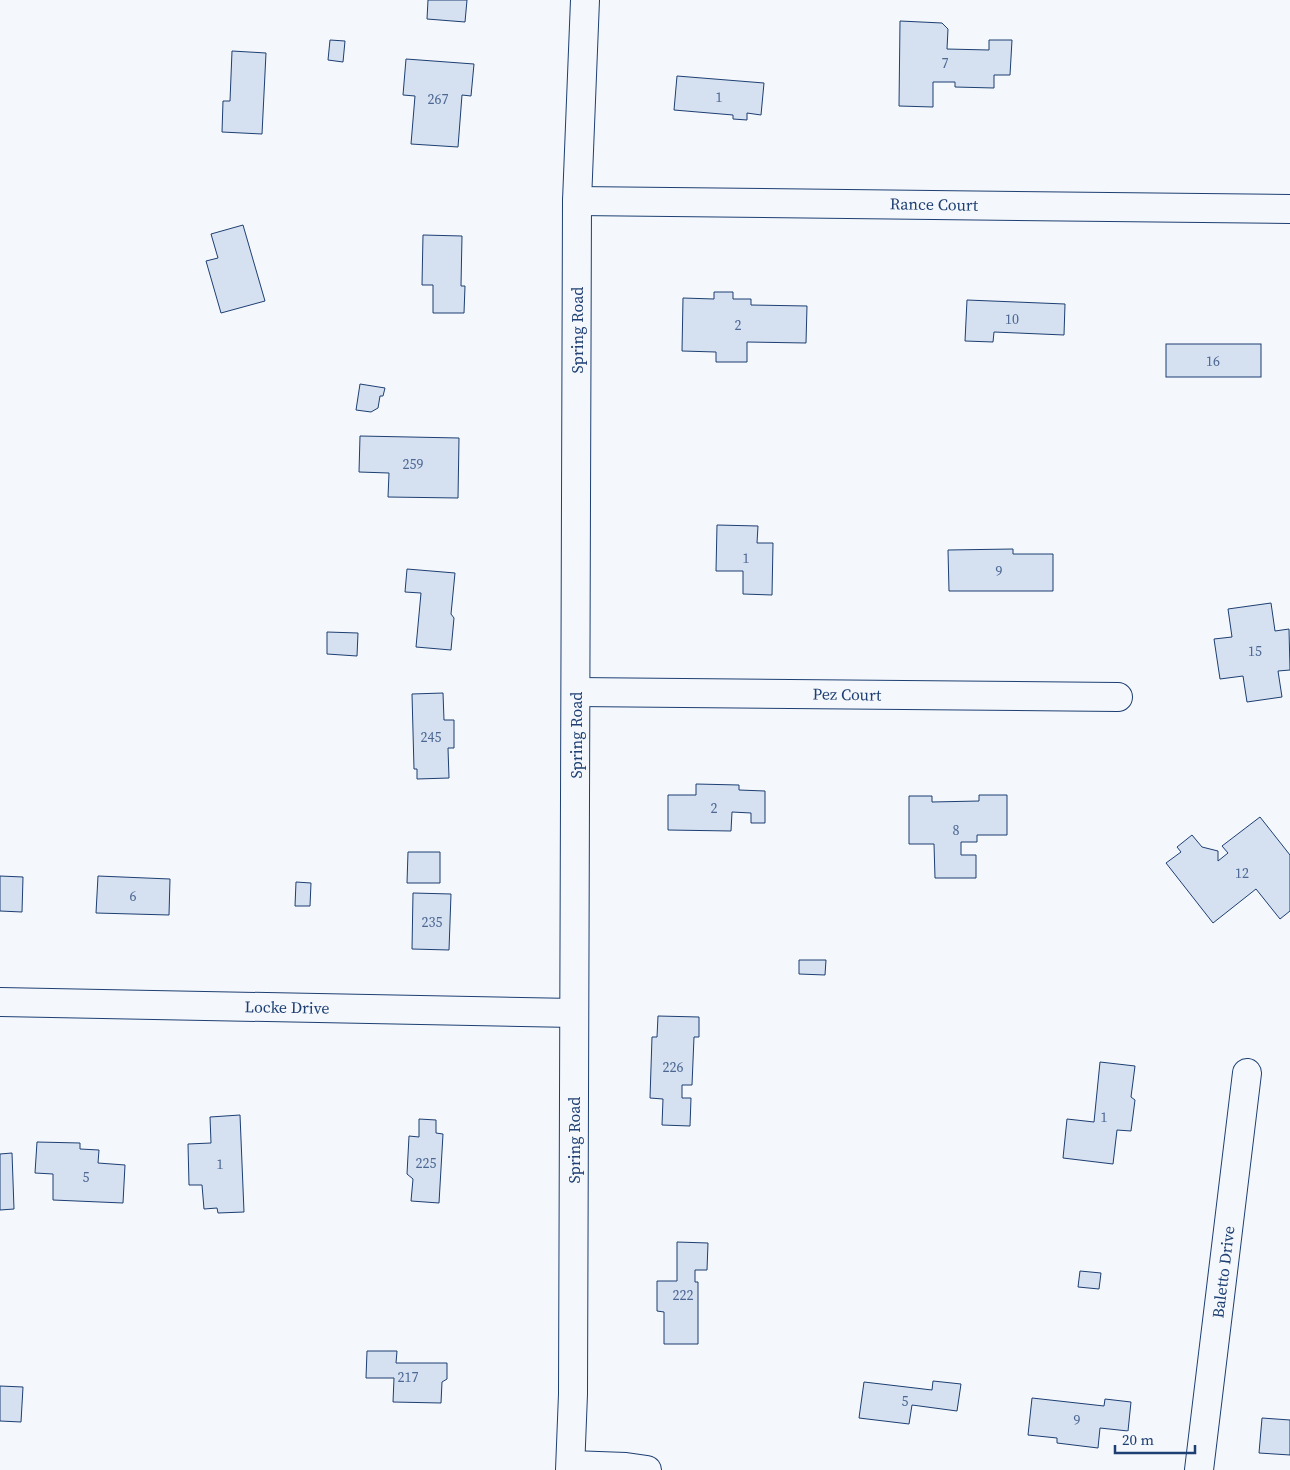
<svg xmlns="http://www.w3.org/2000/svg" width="1290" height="1470" viewBox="0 0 1290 1470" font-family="'Source Serif 4',serif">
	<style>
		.building { fill: #d5e0f0; stroke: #1d3f73 }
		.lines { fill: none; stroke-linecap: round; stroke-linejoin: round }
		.minor-casing { stroke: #1d3f73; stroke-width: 30 }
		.minor { stroke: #f4f7fb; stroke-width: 28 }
		.labels { text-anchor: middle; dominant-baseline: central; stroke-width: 4; stroke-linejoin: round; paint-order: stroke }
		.number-label { font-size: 14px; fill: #4b6792 }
		.street-label { font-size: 16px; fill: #1d3f73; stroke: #f4f7fb }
	</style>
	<rect width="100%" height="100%" fill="#f4f7fb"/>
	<g class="building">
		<polygon points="428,0 467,0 465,22 427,19"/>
		<polygon points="900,21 942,23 948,29 947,49 989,50 989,40 1012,40 1010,75 994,75 994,88 955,87 955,82 933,82 933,107 899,106"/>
		<polygon points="330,40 345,41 343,62 328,60"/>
		<polygon points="232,51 266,53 262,134 222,132 223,101 230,101"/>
		<polygon points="406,59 474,64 471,96 462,95 458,147 411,144 415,96 403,95"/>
		<polygon points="677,76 764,83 761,115 747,113 747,120 733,119 733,115 674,110"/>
		<polygon points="243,225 265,301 221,313 206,261 218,258 211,234"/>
		<polygon points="423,235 462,236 461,286 465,286 464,313 433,313 433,285 422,285"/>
		<polygon points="714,292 733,292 733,299 751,299 751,305 807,306 806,343 747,342 747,362 716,362 716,352 682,351 683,298 714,299"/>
		<polygon points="967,300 1065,304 1064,335 994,332 993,342 965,341"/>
		<rect x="1166" y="344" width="95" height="33"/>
		<polygon points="360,384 385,388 383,396 380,396 378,408 371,412 356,410"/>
		<polygon points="360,436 459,438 458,498 388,497 389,473 359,472"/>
		<polygon points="717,525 758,526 757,543 773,543 772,595 743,594 743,571 716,571"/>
		<polygon points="1013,549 1013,554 1053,554 1053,591 949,591 948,550"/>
		<polygon points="407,569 455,573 451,614 454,618 451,650 416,647 421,593 405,592"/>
		<polygon points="1271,603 1275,631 1289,629 1290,670 1278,671 1282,697 1247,702 1243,676 1220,679 1214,639 1232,637 1228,609"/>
		<polygon points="327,632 358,633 357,656 327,654"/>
		<polygon points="443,693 444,720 454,720 454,748 448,748 449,778 417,779 417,769 414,769 412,694"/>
		<polygon points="696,784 739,785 739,790 765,791 765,823 751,823 751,813 732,812 731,831 668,830 668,795 696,795"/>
		<polygon points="979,795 1007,795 1007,835 977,835 977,842 961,842 961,855 976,855 976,878 935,878 934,844 909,844 909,796 932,796 932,802 979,801"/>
		<polygon points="1260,817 1290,855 1290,911 1280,919 1256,889 1213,923 1166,863 1181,852 1177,847 1192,835 1202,847 1218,851 1218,861 1228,853 1222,846"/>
		<polygon points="408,852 440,852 440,883 407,883"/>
		<polygon points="0,876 23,877 22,912 0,911"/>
		<polygon points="98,876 170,879 169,915 96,913"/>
		<polygon points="296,882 311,883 310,906 295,906"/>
		<polygon points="413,893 451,894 449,950 412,949"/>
		<polygon points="799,960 826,960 825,975 799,974"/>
		<polygon points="658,1016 699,1017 699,1037 694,1037 692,1085 682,1085 682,1098 691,1098 690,1126 662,1125 663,1099 650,1098 652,1037 657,1037"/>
		<polygon points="1100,1062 1135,1066 1131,1097 1135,1100 1131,1131 1117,1130 1113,1164 1063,1158 1067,1119 1094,1122"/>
		<polygon points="240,1115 244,1212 218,1213 217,1208 204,1209 202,1185 189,1185 188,1144 211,1143 210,1117"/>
		<polygon points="419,1119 436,1120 436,1133 443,1134 439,1203 411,1201 413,1179 407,1174 409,1136 419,1137"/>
		<polygon points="37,1142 80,1143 80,1149 99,1150 98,1163 125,1165 123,1203 53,1200 53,1174 35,1173"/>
		<polygon points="12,1153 14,1209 0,1210 0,1154"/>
		<polygon points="677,1242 708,1243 707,1270 695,1270 695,1282 698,1282 698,1344 664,1344 664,1312 657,1311 657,1281 677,1281"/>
		<polygon points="1080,1271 1101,1273 1099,1289 1078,1287"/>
		<polygon points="367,1351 397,1351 396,1363 447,1363 447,1379 442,1382 441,1403 393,1402 394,1378 366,1378"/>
		<polygon points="933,1381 961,1384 957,1411 912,1405 909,1424 859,1418 864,1382 932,1390"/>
		<polygon points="0,1386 23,1387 21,1422 0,1421"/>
		<polygon points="1032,1398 1104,1406 1105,1399 1131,1402 1128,1431 1100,1428 1098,1448 1057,1443 1057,1438 1028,1435"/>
		<polygon points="1262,1418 1290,1420 1290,1455 1259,1453"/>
	</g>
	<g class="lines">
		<g class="minor-casing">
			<g id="minor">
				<polyline points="577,201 1290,209"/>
				<polyline points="576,692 1118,697"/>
				<polyline points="0,1002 574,1013"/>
				<polyline points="571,1465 626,1467 647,1470"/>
				<polyline points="570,1470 573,1394 577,201 585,0"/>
				<polyline points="1199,1470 1247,1073"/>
			</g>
		</g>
		<use href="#minor" class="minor"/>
	</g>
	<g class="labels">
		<g class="number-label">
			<text x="945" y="63">7</text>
			<text x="719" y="97">1</text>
			<text x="438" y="99">267</text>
			<text x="1012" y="319">10</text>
			<text x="738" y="325">2</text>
			<text x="1213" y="361">16</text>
			<text x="413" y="464">259</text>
			<text x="746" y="558">1</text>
			<text x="999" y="571">9</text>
			<text x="1255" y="651">15</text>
			<text x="431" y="737">245</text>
			<text x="714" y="808">2</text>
			<text x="956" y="830">8</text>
			<text x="1242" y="873">12</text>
			<text x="133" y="896">6</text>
			<text x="432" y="922">235</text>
			<text x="673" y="1067">226</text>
			<text x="1104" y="1117">1</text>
			<text x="426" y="1163">225</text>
			<text x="220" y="1164">1</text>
			<text x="86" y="1177">5</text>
			<text x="683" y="1295">222</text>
			<text x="408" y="1377">217</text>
			<text x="905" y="1401">5</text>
			<text x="1077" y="1420">9</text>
		</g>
		<g class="street-label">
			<text transform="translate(934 204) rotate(1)">Rance Court</text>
			<text transform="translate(577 330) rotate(-90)">Spring Road</text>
			<text transform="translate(847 694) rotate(1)">Pez Court</text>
			<text transform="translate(576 735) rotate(-90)">Spring Road</text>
			<text transform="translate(287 1007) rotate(1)">Locke Drive</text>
			<text transform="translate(574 1140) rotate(-90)">Spring Road</text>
			<text transform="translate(1223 1272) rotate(-83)">Baletto Drive</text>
		</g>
	</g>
	<path d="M1115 1445v8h80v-8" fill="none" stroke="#1d3f73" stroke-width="2.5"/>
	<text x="1122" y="1445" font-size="15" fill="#1d3f73" stroke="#f4f7fb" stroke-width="4" paint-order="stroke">20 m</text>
</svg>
